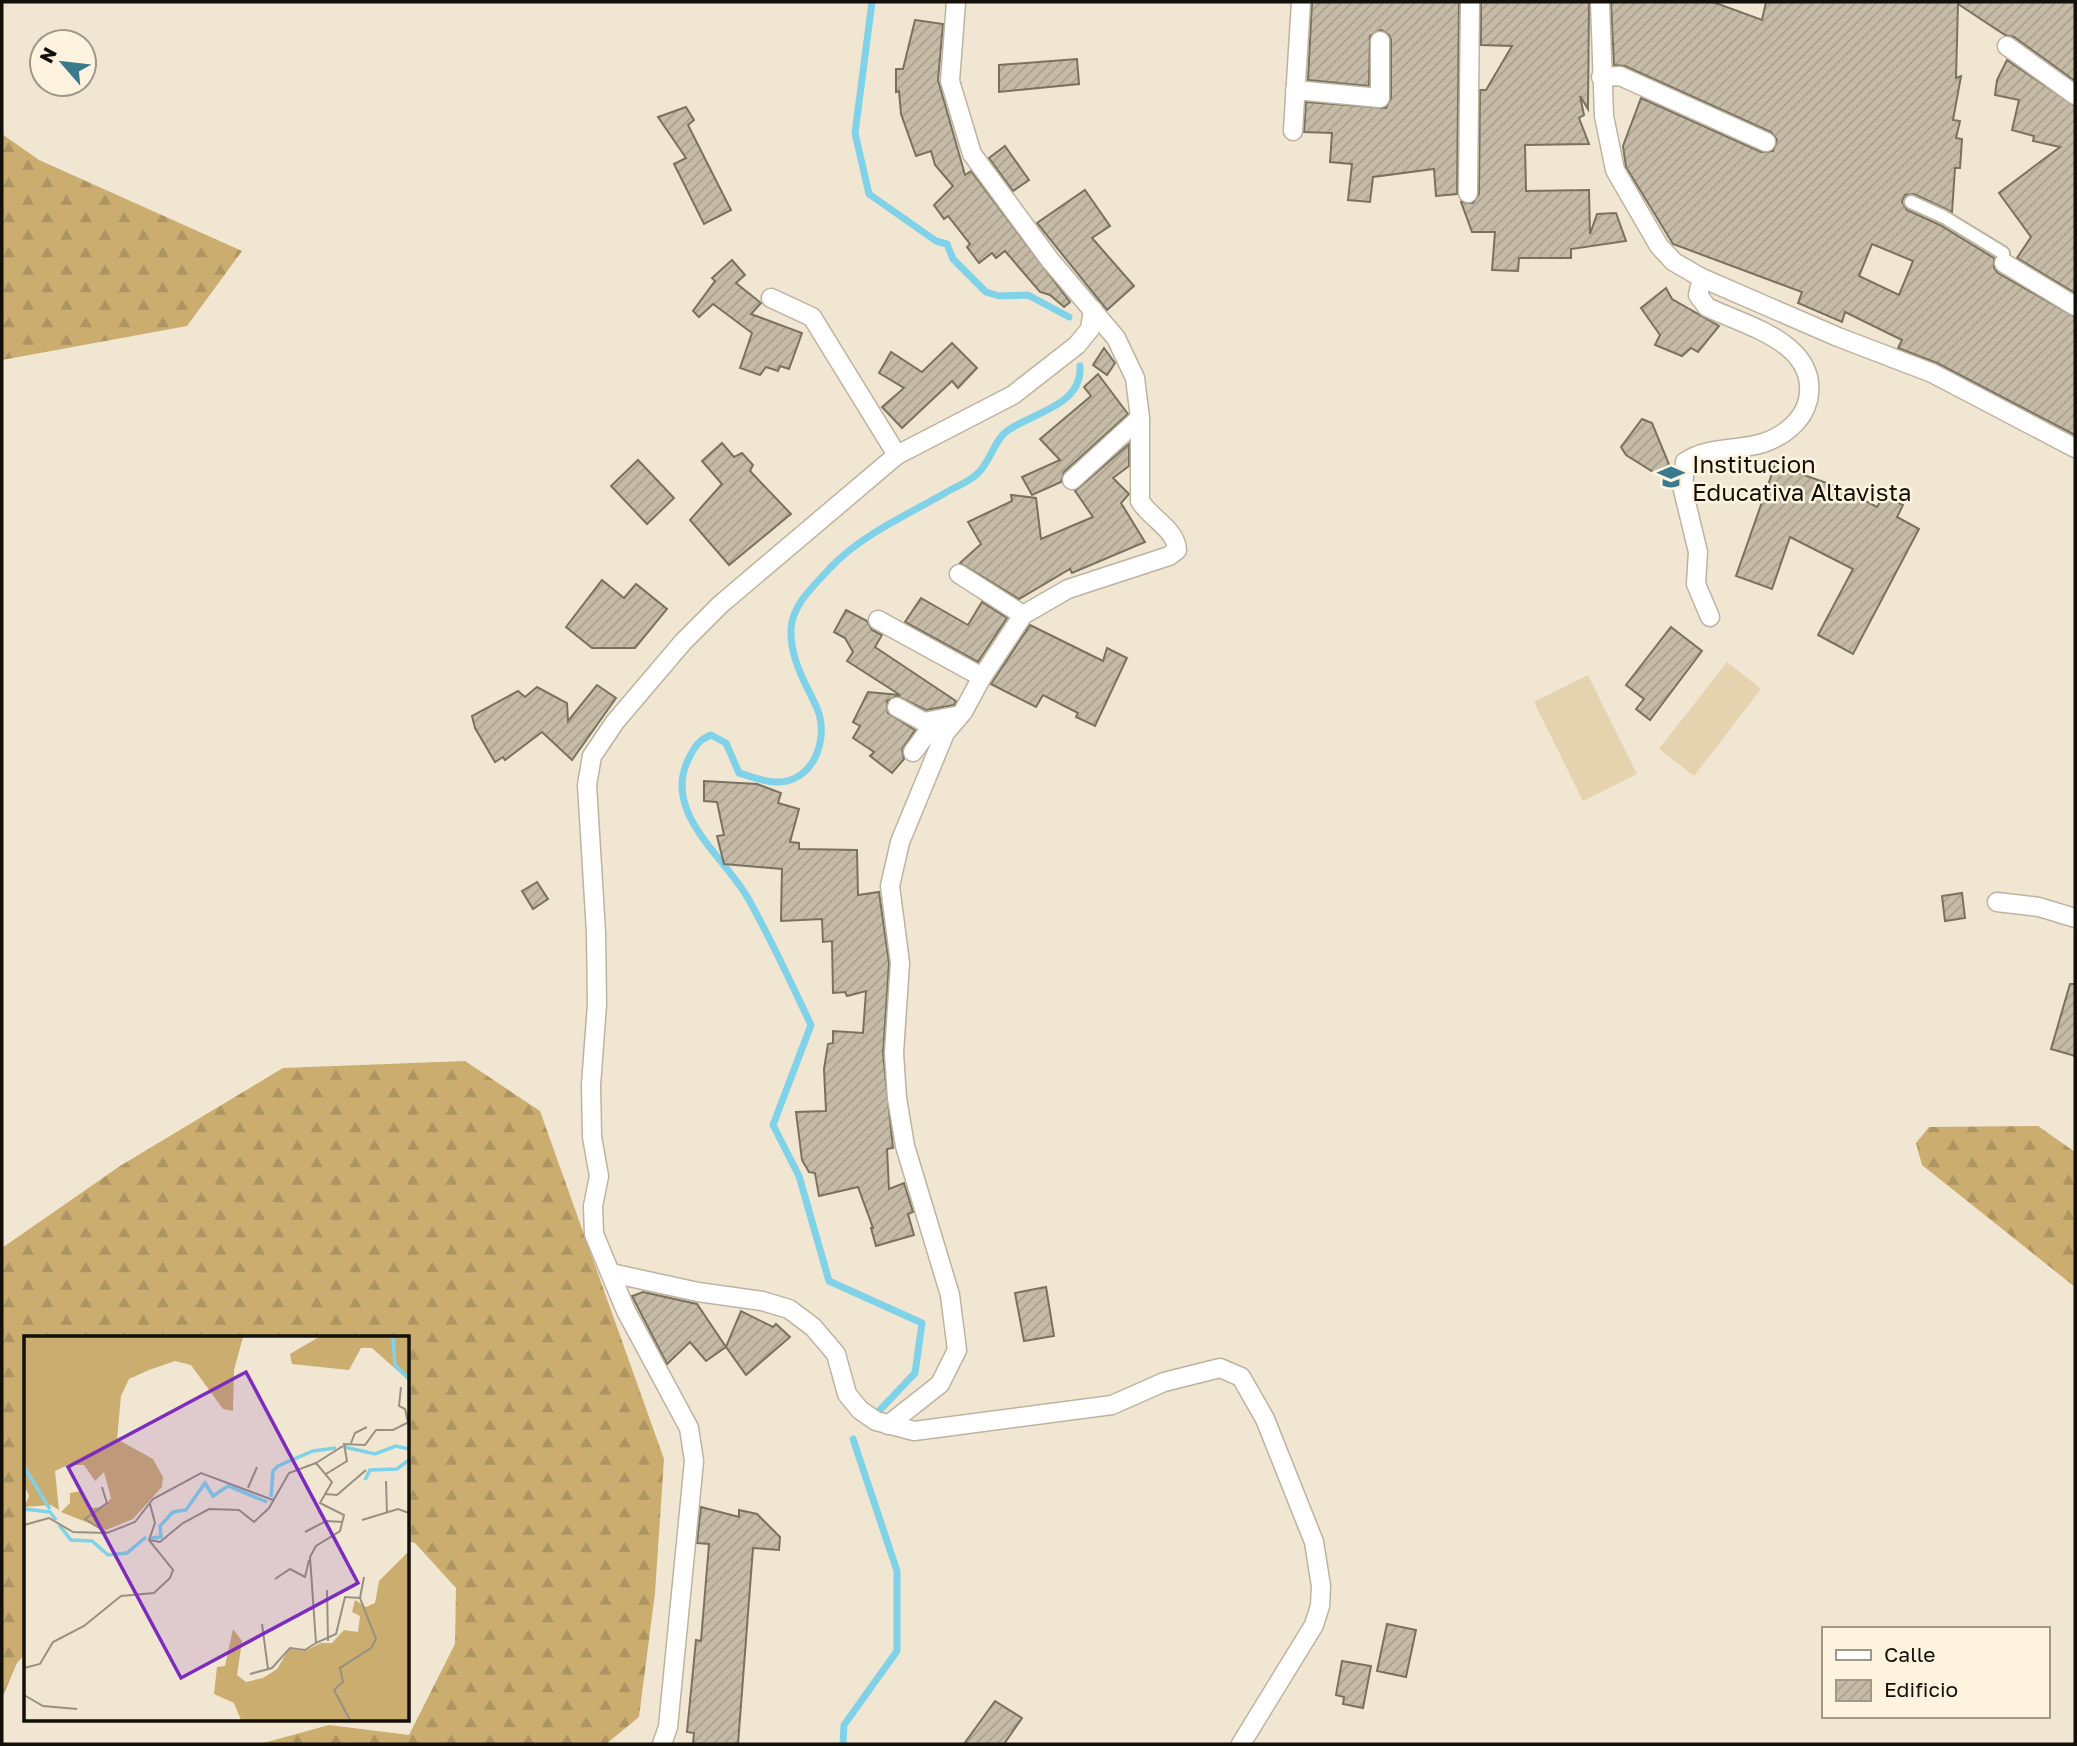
<svg xmlns="http://www.w3.org/2000/svg" width="2077" height="1746" viewBox="0 0 2077 1746" font-family="'Golos Text',sans-serif">
	<style>
		.forest { fill: url(#forest-firs) }
		.pitch { fill: #e5d3af }
		.lines { fill: none; stroke-linecap: round; stroke-linejoin: round }
		.stream { stroke: #80d2e9; stroke-width: 7 }
		.building { fill: url(#building-hatch); stroke: #7a715f; stroke-width: 2; fill-rule: evenodd }
		.pedestrian-casing { stroke: #beb3a0; stroke-width: 16 }
		.minor-casing { stroke: #beb3a0; stroke-width: 21 }
		.pedestrian { stroke: #fff; stroke-width: 12 }
		.minor { stroke: #fff; stroke-width: 18 }
		.labels { text-anchor: middle; dominant-baseline: central; stroke-width: 5; stroke-linejoin: round; paint-order: stroke }
		.poi-label { font-size: 24px; fill: #131009; stroke: #fef3de; text-anchor: start }
		.inset-river { fill: none; stroke: #80d2e9; stroke-width: 3.5 }
		.inset-road { fill: none; stroke: #989081; stroke-width: 2 }
		.view { fill: #7b2cbf; fill-opacity: 0.15; stroke: #7b2cbf; stroke-width: 3.5 }
		.inset-edge { fill: none; stroke: #131009; stroke-width: 3.5 }
	</style>
	<defs>
		<pattern id="forest-firs" width="22" height="20" patternUnits="userSpaceOnUse" patternTransform="scale(1.75)"><rect width="22" height="20" fill="#cbad70"/><path d="M5 1l3.5 6h-7zM16 11l3.5 6h-7z" fill="#ad9460"/></pattern>
		<pattern id="building-hatch" width="6" height="6" patternUnits="userSpaceOnUse" patternTransform="scale(1.75)"><rect width="6" height="6" fill="#c6bba7"/><path d="M-1 1l2-2M0 6l6-6M5 7l2-2" fill="none" stroke="#a9a08e"/></pattern>
	</defs>
	<rect width="100%" height="100%" fill="#f1e6d1"/>
	<g class="forest">
		<polygon points="2,134 39,160 242,251 187,326 2,360"/>
		<polygon points="465,1061 540,1111 664,1459 655,1593 639,1717 606,1744 260,1744 329,1725 409,1735 455,1644 456,1588 415,1543 408,1541 408,1338 26,1338 26,1653 17,1663 2,1698 2,1248 120,1166 283,1068"/>
		<polygon points="2038,1126 2075,1152 2075,1287 1922,1165 1916,1143 1929,1127"/>
	</g>
	<g class="pitch">
		<polygon points="1727,662 1761,689 1694,776 1659,749"/>
		<polygon points="1588,675 1637,774 1583,801 1534,702"/>
	</g>
	<g class="lines">
		<g class="stream">
			<polyline points="872,2 855,133 869,194 936,241 947,244 953,259 986,292 999,296 1028,295 1069,317"/>
			<path d="M879,1411L915,1373L922,1323L829,1281L799,1176L773,1125L811,1025C791,983 772,941 749,900C726,857 659,812 690,756C696,745 699,740 711,735L726,743L739,773C750,776 764,782 775,782C813,784 830,739 817,708C805,682 790,659 791,629C793,603 814,586 830,568C861,535 907,515 945,493C955,487 969,482 977,474C990,463 994,440 1007,431C1034,412 1083,405 1080,366"/>
			<polyline points="843,1744 844,1725 897,1651 897,1571 853,1439"/>
		</g>
	</g>
	<g class="building">
		<polygon points="1312,2 1459,2 1457,194 1436,196 1434,169 1373,177 1370,202 1348,200 1352,164 1330,162 1332,133 1304,132 1306,102 1386,108 1391,98 1391,40 1389,35 1381,30 1370,36 1369,86 1308,80"/>
		<polygon points="1481,2 1589,2 1588,109 1580,96 1584,115 1579,118 1589,144 1525,145 1526,191 1589,190 1590,234 1597,214 1616,213 1626,241 1571,249 1571,258 1519,258 1518,271 1492,270 1495,232 1472,232 1461,202 1473,203 1479,194 1480,90 1486,90 1512,46 1481,45"/>
		<path d="M1611,2H1713L1762,20L1766,2H2075V81L2014,37L2005,35L1958,4L1956,78L1961,76L1953,120L1960,121L1956,138L1962,139L1960,168H1955L1952,212L1914,194L1905,195L1902,202L1907,210L1940,225L1994,258V268L1998,273L2075,317V435L1937,363L1898,348L1902,340L1845,312L1842,322L1798,303L1802,292L1673,244L1626,167L1623,146L1641,98L1761,152L1773,151L1777,140L1771,132L1625,66L1614,65ZM1872,244L1913,261L1899,295L1859,276Z"/>
		<polygon points="915,20 943,24 938,80 965,175 971,171 1070,302 1064,307 1050,295 1040,292 1005,251 996,258 992,253 979,263 967,247 970,244 948,216 944,219 934,205 953,186 935,165 931,151 916,156 901,114 899,91 896,92 896,69 903,69"/>
		<polygon points="1077,59 1079,84 999,92 999,65"/>
		<polygon points="2007,60 2075,106 2075,293 2017,258 2031,237 1999,193 2060,147 2033,141 2034,136 2012,130 2019,100 1995,95 1997,80"/>
		<polygon points="686,107 694,120 688,125 731,210 704,224 674,164 686,158 658,117"/>
		<polygon points="1005,146 1029,180 1013,191 989,158"/>
		<polygon points="1085,190 1110,226 1092,238 1134,286 1107,310 1037,223"/>
		<polygon points="732,260 745,275 736,283 761,303 751,314 802,333 789,369 780,366 778,371 766,367 760,375 740,368 752,333 713,304 699,317 693,311 715,281 712,278"/>
		<polygon points="1666,288 1672,299 1719,326 1698,352 1691,348 1682,356 1655,345 1660,335 1641,308"/>
		<polygon points="952,343 977,368 958,388 952,381 902,428 882,407 904,388 879,373 891,352 922,372"/>
		<polygon points="1104,348 1115,363 1107,375 1093,365"/>
		<polygon points="1098,374 1128,414 1064,472 1061,482 1032,495 1022,477 1060,460 1040,439 1091,396 1084,387"/>
		<polygon points="1642,419 1652,423 1673,474 1658,475 1626,455 1621,447"/>
		<polygon points="722,443 734,457 742,453 753,465 750,471 791,514 729,565 690,520 722,484 702,461"/>
		<polygon points="1129,444 1129,466 1113,478 1129,494 1121,503 1145,542 1072,573 1070,569 1019,599 960,563 981,544 968,522 1012,501 1011,495 1036,498 1041,539 1093,517 1075,491"/>
		<polygon points="638,460 674,498 647,524 611,486"/>
		<polygon points="1775,465 1838,487 1877,507 1884,495 1903,505 1897,517 1919,529 1853,654 1818,635 1853,569 1790,537 1772,589 1736,576"/>
		<polygon points="602,580 624,598 636,584 667,609 635,648 592,648 566,627"/>
		<polygon points="921,598 968,625 982,602 1007,618 978,662 905,622"/>
		<polygon points="846,610 867,621 872,630 882,635 875,647 956,701 954,705 926,710 897,696 887,701 888,713 915,730 902,750 904,759 892,773 870,756 874,752 853,738 860,726 853,722 868,692 900,695 847,661 853,652 845,638 834,632"/>
		<polygon points="1030,625 1103,661 1107,648 1127,658 1095,726 1076,717 1078,713 1043,695 1036,707 991,684"/>
		<polygon points="1671,627 1702,651 1650,720 1636,709 1644,699 1626,685"/>
		<polygon points="597,685 616,698 572,760 542,732 505,760 503,757 495,762 475,728 472,716 518,691 525,697 537,687 567,703 568,721"/>
		<polygon points="704,781 757,784 781,793 778,803 799,809 790,842 799,843 799,849 857,850 858,895 879,892 889,963 883,1054 893,1148 887,1149 889,1189 904,1183 913,1212 908,1214 914,1235 876,1246 871,1228 873,1228 858,1187 819,1196 815,1173 809,1172 802,1160 796,1112 826,1111 824,1069 828,1044 833,1043 833,1031 863,1033 866,991 847,996 845,992 833,993 832,941 823,942 822,919 781,921 782,869 724,864 717,836 724,835 717,802 704,801"/>
		<polygon points="537,882 548,899 533,909 522,891"/>
		<polygon points="1962,893 1965,918 1945,921 1942,896"/>
		<polygon points="2070,984 2075,984 2075,1056 2051,1049"/>
		<polygon points="1046,1287 1054,1336 1024,1341 1015,1293"/>
		<polygon points="643,1292 697,1304 726,1347 741,1311 773,1327 776,1324 790,1337 746,1375 726,1347 706,1361 690,1342 667,1364 632,1296"/>
		<polygon points="701,1507 739,1517 739,1510 757,1514 780,1537 779,1550 753,1548 738,1744 693,1744 694,1733 687,1732 696,1640 701,1641 709,1544 697,1543"/>
		<polygon points="1387,1624 1416,1630 1406,1677 1377,1671"/>
		<polygon points="1342,1661 1371,1666 1363,1708 1343,1704 1344,1697 1336,1695"/>
		<polygon points="995,1701 1022,1718 1004,1744 964,1744"/>
	</g>
	<g class="lines">
		<g class="pedestrian-casing">
			<polyline id="pedestrian" points="1911,202 1944,217 2003,253"/>
		</g>
		<g class="minor-casing">
			<g id="minor">
				<polyline points="1600,2 1604,116 1615,170 1659,246 1674,262 1702,278 1838,337 1932,373 2075,448"/>
				<polyline points="2007,46 2075,95"/>
				<polyline points="1601,77 1620,76 1766,142"/>
				<polyline points="1295,90 1380,98 1380,41"/>
				<polyline points="1293,131 1301,2"/>
				<polyline points="1468,193 1470,2"/>
				<polyline points="2004,263 2075,306"/>
				<path d="M1702,278L1698,295L1707,307C1746,326 1820,343 1808,400C1803,421 1784,436 1763,443C1738,451 1708,446 1685,462L1683,490L1698,552L1696,584L1710,617"/>
				<polyline points="771,298 812,317 897,455"/>
				<polyline points="1072,480 1140,418"/>
				<polyline points="959,574 1023,615"/>
				<polyline points="878,620 982,677"/>
				<polyline points="897,707 924,722 960,715"/>
				<polyline points="913,752 937,720"/>
				<polyline points="1997,902 2039,907 2075,918"/>
				<polyline points="611,1273 698,1292 762,1301 789,1309 813,1327 836,1354 847,1394 860,1410 876,1421 914,1431 1112,1405 1164,1382 1220,1368 1241,1377 1265,1419 1314,1542 1321,1586 1320,1606 1314,1625 1241,1744"/>
				<path d="M888,1425L940,1384L957,1350L950,1295L905,1146L897,1098L894,1053L900,963L890,886L900,842L945,733L963,712L982,677L1023,615L1068,589L1169,556L1177,550C1176,529 1150,518 1140,501V418L1135,378L1116,338L1050,260L972,154L950,81L956,2"/>
				<polyline points="662,1744 668,1727 694,1461 689,1428 626,1311 594,1234 593,1206 599,1176 592,1137 591,1085 597,1004 596,932 587,785 592,756 615,722 683,642 721,604 897,455 1013,395 1077,345 1090,329 1093,310"/>
			</g>
		</g>
		<use href="#pedestrian" class="pedestrian"/>
		<use href="#minor" class="minor"/>
	</g>
	<defs>
		<g id="school-bare" transform="scale(2.1)"><path d="M0-5L7-2L0 1L-7-2ZM-4 1L0 2.5L4 1V4Q0 6-4 4Z" fill="#397b8c" stroke="#fef3de" stroke-width="2.5" paint-order="stroke"/></g>
	</defs>
	<g fill-rule="evenodd">
		<use href="#school-bare" x="1671" y="477"/>
	</g>
	<g class="labels">
		<g class="poi-label">
			<text x="1692" y="463">Institucion<tspan x="1692" dy="28">Educativa Altavista</tspan></text>
		</g>
	</g>
	<g transform="translate(24 1336)">
		<rect width="385" height="385" fill="#f1e6d1"/>
		<path d="M0,1H219L210,34L209,75L199,73L167,29L151,25L125,34L105,43L97,60L93,103L129,123L139,141L138,151L109,183L82,194L37,176L46,167V157L57,155L68,172L80,171L87,162L80,136L71,145L60,129H44L31,135L35,174L27,169L0,171L5,160L0,149ZM295,1H385V45L348,12H337L325,34L268,28L266,18ZM385,215V384H217L210,367L190,358L193,331L201,330L209,293L218,305L213,339L222,346L239,342L253,333L265,313L281,315L297,307H308L320,294L334,296L336,280L328,276L331,264L342,271L351,267L355,245Z" fill="#cbad70"/>
		<path class="inset-river" d="M369,1L371,29L385,43M320,111L351,118L372,110L385,113M0,131L26,173M341,144L346,134L373,133L385,124M247,161L249,135L254,130L289,115L312,112M0,173L26,176L32,184M35,189L47,204L68,205L84,219L103,217L122,201M127,202L137,201L136,190L149,176L162,174L181,147L189,160L204,150L243,166"/>
		<path class="inset-road" d="M377,51L375,70L381,73L384,86M327,107L331,97L343,91M292,127L319,110M302,138L323,125L320,108L341,109L352,94H369L385,86M362,145L363,178M78,151L83,167L61,183L83,197M224,152L233,131M300,158L313,159L342,134M338,184L374,173L385,177M0,189L25,182L49,196L83,197L111,186L129,163L177,137L249,164M281,196L302,185L319,186M125,204L136,206L159,187L185,173L215,174L230,186L245,172L265,137L292,127L308,146L296,167L320,179L316,195L292,210L286,221L292,307L312,298L321,261L336,262M251,243L266,233L281,241L285,224M303,254L304,305M238,288L244,333M0,332L16,328L29,306L60,290L97,260L130,257L146,242L149,234L125,204L131,187L126,168M226,338L248,332L266,312L281,314L292,307M0,359L19,370L53,373M326,384L310,354L319,346L316,332L347,312L352,303L336,262L340,241"/>
		<path class="view" d="M222,36L334,247L157,342L44,131Z"/>
		<rect width="385" height="385" class="inset-edge"/>
	</g>
	<rect width="2077" height="1746" fill="none" stroke="#131009" stroke-width="7"/>
	<rect x="1822" y="1627" width="228" height="91" fill="#fef3de" stroke="#a09889" stroke-width="2"/>
	<rect x="1836" y="1650" width="35" height="10" fill="#ffffff" stroke="#a09889" stroke-width="2"/>
	<text x="1884" y="1662" font-size="21" fill="#131009">Calle</text>
	<rect x="1836" y="1680" width="35" height="21" fill="url(#building-hatch)" stroke="#a09889" stroke-width="2"/>
	<text x="1884" y="1697" font-size="21" fill="#131009">Edificio</text>
	<g transform="translate(63 63) rotate(298)"><circle r="33" fill="#fef3de" stroke="#a09889" stroke-width="2"/>
	<path d="M0-5L12 26L0 18L-12 26Z" fill="#397b8c"/>
	<text y="-10" font-size="19" font-weight="bold" text-anchor="middle" fill="#131009">N</text>
	</g>
</svg>
